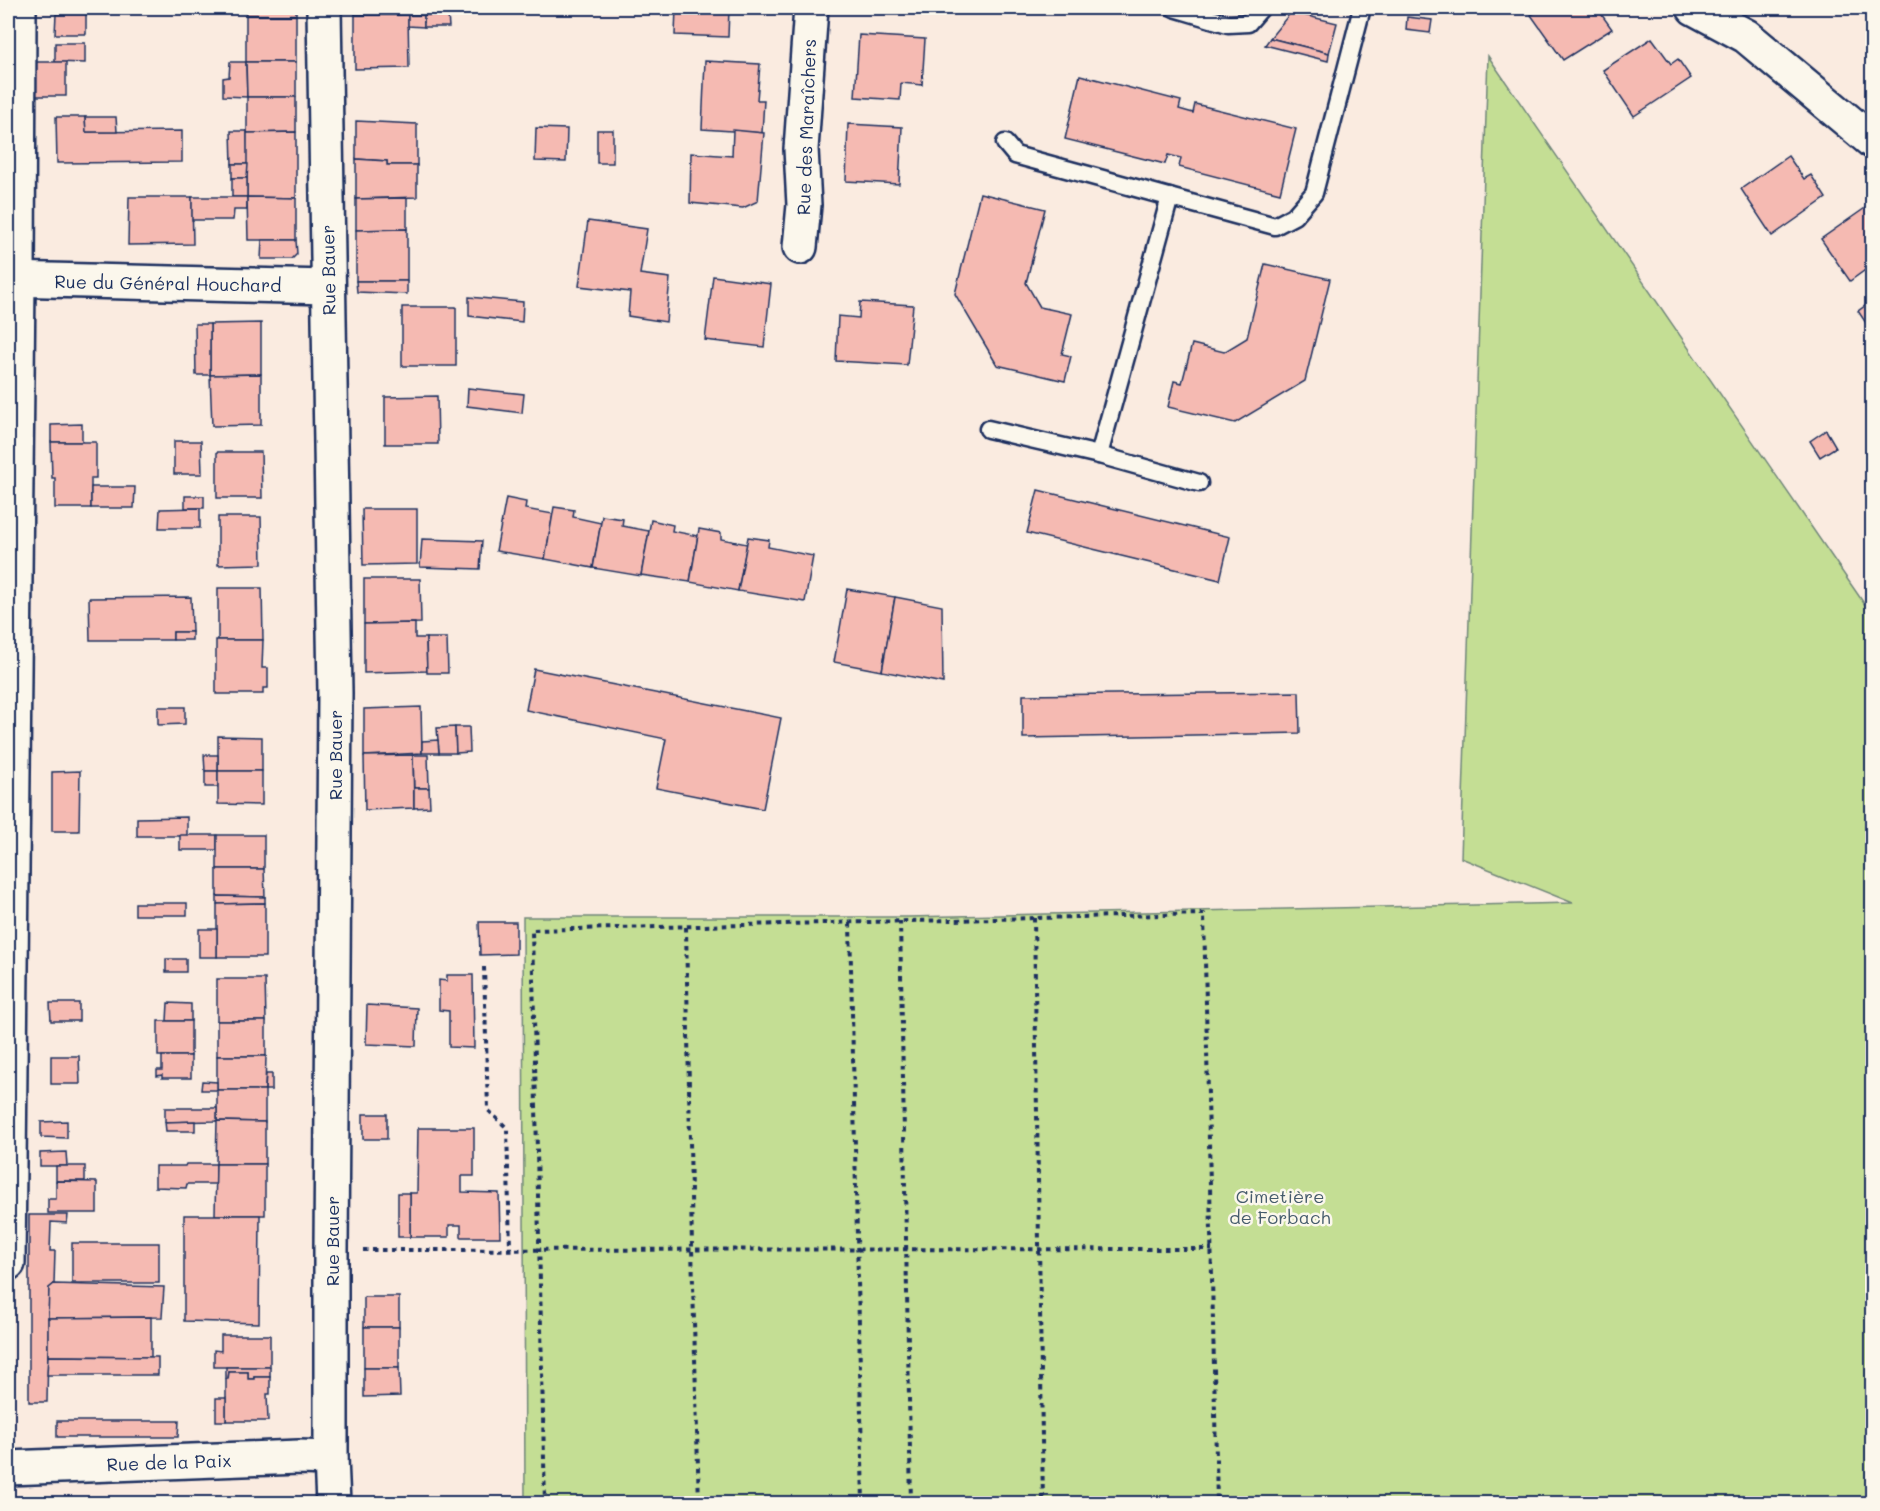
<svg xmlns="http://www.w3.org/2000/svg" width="1880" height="1511" viewBox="0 0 1880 1511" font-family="Mali,sans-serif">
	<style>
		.green { fill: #c4de94; stroke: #708679; stroke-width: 1.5 }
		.building { fill: #f5bab2; stroke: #1b2f5e; stroke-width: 1.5 }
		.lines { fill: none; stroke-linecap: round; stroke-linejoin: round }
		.lane-casing { stroke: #1b2f5e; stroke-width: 21 }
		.street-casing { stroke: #1b2f5e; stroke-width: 38 }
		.path { stroke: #1b2f5e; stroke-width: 4; stroke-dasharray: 4.5 4.5; stroke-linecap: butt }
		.lane { stroke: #fbf7ec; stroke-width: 16 }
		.street { stroke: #fbf7ec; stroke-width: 33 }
		.labels { text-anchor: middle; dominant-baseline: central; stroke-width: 5; stroke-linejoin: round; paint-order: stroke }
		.street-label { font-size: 18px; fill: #1b2f5e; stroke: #fbf7ec }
		.park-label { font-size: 18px; fill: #455b6c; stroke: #fbf7ec }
	</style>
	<rect width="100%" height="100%" fill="#faebe0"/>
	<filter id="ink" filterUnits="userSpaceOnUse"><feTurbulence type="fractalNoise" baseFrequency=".0167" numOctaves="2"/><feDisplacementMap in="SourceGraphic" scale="12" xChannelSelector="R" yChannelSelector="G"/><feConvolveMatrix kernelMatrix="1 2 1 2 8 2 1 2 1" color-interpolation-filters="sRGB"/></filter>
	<g filter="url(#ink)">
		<polygon class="green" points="1488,56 1872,615 1872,1503 525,1503 523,917 907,917 1573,903 1461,858"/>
		<g class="building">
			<rect x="246" y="8" width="50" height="7"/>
			<rect x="355" y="8" width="48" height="7"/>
			<polygon points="676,8 729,8 728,37 675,35"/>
			<polygon points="1543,8 1590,8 1594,14 1599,11 1612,29 1563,60 1531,15"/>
			<polygon points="1291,12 1337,23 1329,53 1270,38"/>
			<polygon points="56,14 86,14 86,34 55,34"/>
			<rect x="246" y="15" width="50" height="47"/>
			<polygon points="355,15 408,15 409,68 355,69"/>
			<polygon points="408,15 424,15 424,27 408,26"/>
			<polygon points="424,15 448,15 449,27 424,27"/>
			<polygon points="1407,17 1432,20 1430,33 1406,30"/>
			<polygon points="859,35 925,39 922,85 901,83 900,100 855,97"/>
			<polygon points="1270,38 1329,53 1328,61 1265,45"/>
			<polygon points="1652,38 1671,64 1678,59 1691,78 1634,116 1603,70"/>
			<polygon points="55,43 85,43 85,63 55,62"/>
			<polygon points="705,61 760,64 757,100 764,100 762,133 702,129"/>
			<rect x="34" y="62" width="32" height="34"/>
			<polygon points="230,62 246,62 247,97 223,96 223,78 229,77"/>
			<polygon points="246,62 296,62 296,97 247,97"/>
			<polygon points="1080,75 1181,101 1179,109 1193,113 1195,104 1296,129 1280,193 1179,167 1181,158 1168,155 1165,164 1065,139"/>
			<polygon points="247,97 296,97 296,132 247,133"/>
			<polygon points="56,117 85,117 86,132 182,131 182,162 57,163"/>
			<polygon points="85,117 116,117 117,132 86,132"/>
			<polygon points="356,121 417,124 417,165 387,165 387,161 356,159"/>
			<polygon points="848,124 902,127 899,184 846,181"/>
			<polygon points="536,128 567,129 566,162 535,161"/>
			<rect x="597" y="130" width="16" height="33"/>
			<polygon points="733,130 764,133 758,201 743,208 690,203 691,153 732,156"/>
			<polygon points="231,131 247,131 248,164 232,164"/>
			<polygon points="296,132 296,198 247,197 247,133"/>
			<polygon points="1788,156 1804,179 1811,175 1826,198 1772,236 1741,189"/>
			<polygon points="356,159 387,161 387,165 417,165 417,197 356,199"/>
			<polygon points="232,164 248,164 247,178 232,178"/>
			<rect x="232" y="178" width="15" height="19"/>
			<polygon points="980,193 1045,209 1026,283 1040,307 1072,314 1062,354 1071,356 1065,381 997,365 955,294"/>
			<polygon points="129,197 192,197 193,244 128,245"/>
			<polygon points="192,197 247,197 247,210 234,210 233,220 192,220"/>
			<polygon points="247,197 296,198 296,240 248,240"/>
			<polygon points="407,198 407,229 356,230 356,199"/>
			<polygon points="1868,206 1872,213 1872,265 1850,281 1821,239"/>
			<polygon points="588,221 647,229 640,274 670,278 666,322 628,316 630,292 579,286"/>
			<polygon points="407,229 407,281 356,281 356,230"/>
			<polygon points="262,240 296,240 297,254 292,259 261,259"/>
			<polygon points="1265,264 1330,279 1305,381 1235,423 1168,407 1174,381 1182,383 1192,344 1224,352 1247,338"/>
			<polygon points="713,276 771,284 764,347 705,340"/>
			<polygon points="356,281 407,281 407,294 357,292"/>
			<polygon points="469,297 523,302 522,322 469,316"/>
			<polygon points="1872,301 1872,332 1858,311"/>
			<polygon points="860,302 913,305 907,365 836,361 838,316 859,318"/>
			<rect x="402" y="307" width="54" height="59"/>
			<polygon points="261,323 261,374 210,375 210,324"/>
			<polygon points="195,324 210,324 210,375 196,375"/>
			<polygon points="261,374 261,425 212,426 210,375"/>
			<polygon points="468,388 524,394 522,413 467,406"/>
			<polygon points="437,396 438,444 385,444 385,397"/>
			<polygon points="82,424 82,442 51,442 51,425"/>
			<polygon points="1826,430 1836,447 1820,457 1810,441"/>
			<polygon points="174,441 201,441 202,474 174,474"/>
			<polygon points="51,442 96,442 96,478 91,478 91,508 55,508 55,478 52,478"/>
			<polygon points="217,452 261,452 262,498 217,498"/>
			<polygon points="91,487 135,487 134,508 91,508"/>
			<polygon points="1038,490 1230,537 1220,580 1027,533"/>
			<rect x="185" y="496" width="19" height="12"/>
			<polygon points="506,498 526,502 525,509 553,514 545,559 496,551"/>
			<polygon points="554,507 574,510 573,517 601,523 593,568 545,559"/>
			<polygon points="200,508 200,528 159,528 160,509"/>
			<polygon points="362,509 417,509 417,564 363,565"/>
			<polygon points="602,516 623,519 622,526 649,531 641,576 593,568"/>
			<polygon points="218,517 261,517 262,564 218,565"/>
			<polygon points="651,520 673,525 672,531 698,536 690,582 641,575"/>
			<polygon points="699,529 721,533 721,539 747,544 738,591 690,582"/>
			<polygon points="748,537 769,540 768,547 813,556 805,602 738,591"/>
			<polygon points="422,539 482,541 480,569 420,567"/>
			<polygon points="364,579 420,579 421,623 364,624"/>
			<polygon points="218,588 262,588 263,640 218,640"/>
			<polygon points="847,589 895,597 882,671 834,662"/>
			<polygon points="191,597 192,632 173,632 173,640 90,640 89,598"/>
			<polygon points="895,597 942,606 943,683 882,671"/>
			<polygon points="415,623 415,638 426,638 427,671 364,673 364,624"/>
			<rect x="173" y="632" width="19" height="8"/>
			<polygon points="426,638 447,638 448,673 427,673"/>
			<polygon points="216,640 263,640 262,668 268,668 268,688 263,688 263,694 216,694"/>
			<polygon points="534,669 781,718 763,809 656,788 666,739 526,710"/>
			<polygon points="1299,692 1300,733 1023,738 1023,695"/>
			<polygon points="158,707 185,707 185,724 158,725"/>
			<polygon points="421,707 422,753 364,756 364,709"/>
			<polygon points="455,727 456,753 439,753 437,728"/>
			<polygon points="455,727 469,727 470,752 456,753"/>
			<polygon points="218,736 262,737 262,771 218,771"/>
			<polygon points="438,740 439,753 422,753 422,741"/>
			<polygon points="204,755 218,755 218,771 205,771"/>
			<polygon points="413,755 414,808 365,810 364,756"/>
			<polygon points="413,755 428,755 429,788 414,788"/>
			<polygon points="80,771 79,831 52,831 52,772"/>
			<rect x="205" y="771" width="13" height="16"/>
			<polygon points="218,771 262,771 262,805 218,804"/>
			<polygon points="414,788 429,788 430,807 414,808"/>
			<polygon points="187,817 187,836 137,836 137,818"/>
			<rect x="180" y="835" width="37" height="15"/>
			<rect x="217" y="835" width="47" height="34"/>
			<polygon points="217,869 264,869 265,897 217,896"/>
			<polygon points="217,896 265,897 265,903 217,904"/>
			<rect x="135" y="903" width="52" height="12"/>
			<polygon points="265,903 265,957 217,957 217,904"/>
			<polygon points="479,922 516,922 516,954 480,955"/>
			<rect x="199" y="929" width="18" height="28"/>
			<rect x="166" y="959" width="20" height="13"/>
			<polygon points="447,975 473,975 474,1048 449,1047 449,1011 439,1010 439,980 447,981"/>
			<polygon points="217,979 265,979 266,1021 217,1021"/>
			<polygon points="50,1003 79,1003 79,1021 51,1021"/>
			<polygon points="168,1003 191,1004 191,1021 167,1021"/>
			<polygon points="367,1005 417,1008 416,1046 366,1044"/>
			<rect x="158" y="1021" width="33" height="35"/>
			<rect x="217" y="1021" width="49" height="35"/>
			<polygon points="51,1056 79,1056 80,1084 51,1084"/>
			<polygon points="162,1056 191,1056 191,1078 162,1078 162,1075 157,1076 157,1070 162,1070"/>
			<polygon points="217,1056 266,1056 265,1090 217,1090"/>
			<polygon points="266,1074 272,1074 272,1090 265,1090"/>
			<polygon points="202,1081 217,1082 217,1090 201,1090"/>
			<polygon points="217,1090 265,1090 265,1122 217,1121"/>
			<polygon points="165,1108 217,1108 217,1121 165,1122"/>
			<rect x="363" y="1114" width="24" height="25"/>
			<polygon points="67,1121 67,1138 41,1137 41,1122"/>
			<polygon points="195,1121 195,1131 166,1131 165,1122"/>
			<polygon points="217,1121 265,1122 265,1164 216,1164"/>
			<polygon points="418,1128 474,1128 474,1176 462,1176 462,1192 499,1193 500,1237 461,1237 461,1225 449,1225 449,1237 410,1237 410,1193 417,1193"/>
			<polygon points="66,1152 67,1166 40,1166 40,1153"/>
			<polygon points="186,1164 216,1164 216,1184 187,1184 186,1188 155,1187 155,1166 185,1166"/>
			<polygon points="216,1164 265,1164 265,1215 215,1215"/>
			<rect x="56" y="1166" width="29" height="15"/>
			<polygon points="56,1181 97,1182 97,1213 48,1213 48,1199 56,1199"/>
			<rect x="398" y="1193" width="12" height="44"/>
			<polygon points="29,1215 68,1215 67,1223 51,1222 50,1251 55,1251 54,1284 49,1288 47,1402 29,1402"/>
			<polygon points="184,1215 260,1215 259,1323 184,1321"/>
			<rect x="72" y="1243" width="87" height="40"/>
			<polygon points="54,1284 164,1287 162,1317 48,1318 49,1288"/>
			<rect x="364" y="1297" width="35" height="30"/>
			<polygon points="151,1317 151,1357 48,1356 48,1318"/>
			<rect x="364" y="1327" width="35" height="41"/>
			<polygon points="221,1335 270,1335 270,1367 214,1367 214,1350 221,1351"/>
			<polygon points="48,1356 158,1357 158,1375 47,1375"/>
			<polygon points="226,1367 270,1367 270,1377 254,1377 254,1379 248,1379 248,1372 229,1372 228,1379 226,1379"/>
			<polygon points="364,1368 399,1368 400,1396 364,1397"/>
			<polygon points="229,1372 248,1372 248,1379 254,1379 254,1377 270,1377 270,1394 267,1394 268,1421 226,1421 226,1379 228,1379"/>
			<rect x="216" y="1398" width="10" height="23"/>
			<polygon points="57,1421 179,1421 178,1437 57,1437"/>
		</g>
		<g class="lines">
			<g class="lane-casing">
				<g id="lane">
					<polyline points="1174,8 1228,24 1248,23 1261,8"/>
					<polyline points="1005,143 1015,155 1275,226 1294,216 1314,193 1362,8"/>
					<polyline points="1170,197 1099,455 1199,483"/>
					<polyline points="988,429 1099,455"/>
				</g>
			</g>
			<g class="street-casing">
				<g id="street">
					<polyline points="324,8 335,693 331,1250 331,1458 333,1504"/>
					<polyline points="1694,8 1746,36 1872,141"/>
					<polyline points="800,247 804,205 801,149 811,8"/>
					<polyline points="8,279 328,287"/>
					<polyline points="8,1263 18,280 19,8"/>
					<polyline points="8,1468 299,1457 331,1458"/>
				</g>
			</g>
			<g class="path">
				<polyline points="1034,918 1043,1504"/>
				<polyline points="900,921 911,1504"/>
				<polyline points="850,923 863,1504"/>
				<polyline points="686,927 692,1248 699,1504"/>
				<polyline points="484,967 488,1110 507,1128 510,1248"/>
				<polyline points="363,1250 1212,1249"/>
				<polyline points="510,1504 525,1502 699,1502"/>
				<polyline points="545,1504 532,930 1204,914 1217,1504"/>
			</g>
			<use href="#lane" class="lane"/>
			<use href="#street" class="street"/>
		</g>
	</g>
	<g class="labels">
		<g class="street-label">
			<text transform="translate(806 127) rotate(-88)">Rue des Maraîchers</text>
			<text transform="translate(328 270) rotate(-91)">Rue Bauer</text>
			<text transform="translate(168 283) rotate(1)">Rue du Général Houchard</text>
			<text transform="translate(335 755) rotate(-90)">Rue Bauer</text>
			<text transform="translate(332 1241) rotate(-90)">Rue Bauer</text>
			<text transform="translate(169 1462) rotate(-2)">Rue de la Paix</text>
		</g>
		<g class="park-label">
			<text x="1280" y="1196">Cimetière<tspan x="1280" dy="21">de Forbach</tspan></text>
		</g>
	</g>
	<rect width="1880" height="1511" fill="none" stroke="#fbf7ec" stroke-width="30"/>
	<rect x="15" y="15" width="1850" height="1481" fill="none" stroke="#1b2f5e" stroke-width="2" filter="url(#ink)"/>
</svg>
